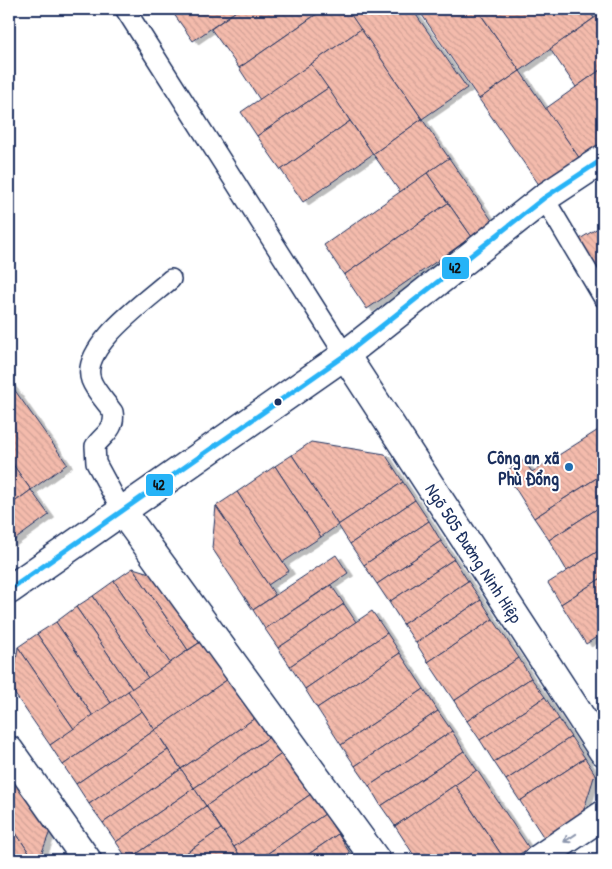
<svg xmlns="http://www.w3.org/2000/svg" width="612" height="869" viewBox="0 0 612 869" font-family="'Patrick Hand',sans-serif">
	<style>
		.building { fill: url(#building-back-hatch); stroke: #1b2f5e; filter: url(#shadow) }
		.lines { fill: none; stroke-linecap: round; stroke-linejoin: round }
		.lane-casing { stroke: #1b2f5e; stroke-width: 22 }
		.street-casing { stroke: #1b2f5e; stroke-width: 31 }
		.secondary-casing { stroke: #1b2f5e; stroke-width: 31 }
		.lane { stroke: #fff; stroke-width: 19 }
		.street { stroke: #fff; stroke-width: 28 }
		.secondary { stroke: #fff; stroke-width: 28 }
		.bus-1-casing { stroke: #fff; stroke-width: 9 }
		.bus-1 { stroke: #26b3f7; stroke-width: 5 }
		.oneway { stroke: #8d97ae }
		.bus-dot { fill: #1b2f5e; stroke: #fff; stroke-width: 2 }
		.poi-dot { fill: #1f6fb2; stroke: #fff; stroke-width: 2 }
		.labels { text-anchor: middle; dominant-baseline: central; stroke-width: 4; stroke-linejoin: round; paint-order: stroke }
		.poi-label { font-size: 18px; font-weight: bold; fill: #1b2f5e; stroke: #fff; text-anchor: end }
		.street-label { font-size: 18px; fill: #1b2f5e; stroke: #fff }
		.line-badge { stroke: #fff; stroke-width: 2 }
		.pale-badge-label { font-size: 14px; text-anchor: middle; font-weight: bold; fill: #111 }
	</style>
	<defs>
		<pattern id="building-back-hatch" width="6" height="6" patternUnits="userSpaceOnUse" patternTransform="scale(1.25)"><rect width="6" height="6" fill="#f4bbac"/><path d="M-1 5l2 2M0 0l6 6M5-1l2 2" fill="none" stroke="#d1a196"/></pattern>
		<filter id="shadow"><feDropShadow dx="5.5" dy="3" stdDeviation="0" flood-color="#0004"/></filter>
	</defs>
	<rect width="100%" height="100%" fill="#fff"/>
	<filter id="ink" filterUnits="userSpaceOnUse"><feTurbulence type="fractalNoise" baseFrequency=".02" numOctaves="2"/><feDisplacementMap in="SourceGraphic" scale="10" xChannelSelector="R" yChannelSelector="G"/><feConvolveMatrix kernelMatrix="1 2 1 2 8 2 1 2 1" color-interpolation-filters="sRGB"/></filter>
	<g filter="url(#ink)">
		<g class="building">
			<polygon points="173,9 239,9 193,41 171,10"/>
			<polygon points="239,9 320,9 321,11 239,68 211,29"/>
			<polygon points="324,9 347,9 361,29 260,100 239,68"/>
			<polygon points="347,9 412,9 467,88 422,119"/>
			<polygon points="418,9 477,9 520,71 479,99"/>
			<polygon points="477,9 588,9 594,18 520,71"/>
			<polygon points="603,12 603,68 576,87 550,49"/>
			<polygon points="361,29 422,119 373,154 311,64"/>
			<polygon points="311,64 328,88 257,136 241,112"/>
			<polygon points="603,68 603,142 580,159 545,109"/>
			<polygon points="520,71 580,159 540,186 479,99"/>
			<polygon points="328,88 350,121 281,170 257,136"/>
			<polygon points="422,119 449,158 400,192 373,154"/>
			<polygon points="350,121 373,154 303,202 281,170"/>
			<polygon points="449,158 493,222 472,237 427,173"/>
			<polygon points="427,173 448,203 344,275 324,245"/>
			<polygon points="448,203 472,237 367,309 344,275"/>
			<polygon points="603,225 603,267 597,271 578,240"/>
			<polygon points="9,382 67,464 31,490 9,459"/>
			<polygon points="603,427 603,474 534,518 505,472 524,460 532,472"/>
			<polygon points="311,442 385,454 403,482 338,525 292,455"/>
			<polygon points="292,455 338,525 321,537 275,466"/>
			<polygon points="9,459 31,490 9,506"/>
			<polygon points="275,466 321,537 283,562 237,492"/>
			<polygon points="603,474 603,505 549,540 534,518"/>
			<polygon points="403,482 415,500 350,544 338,525"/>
			<polygon points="31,490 49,515 9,544 9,506"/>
			<polygon points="237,492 289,571 268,585 216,506"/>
			<polygon points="415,500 429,521 364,565 350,544"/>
			<polygon points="603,505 603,548 567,571 549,540"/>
			<polygon points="216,506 275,595 253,610 212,548"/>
			<polygon points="429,521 441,541 377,584 364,565"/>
			<polygon points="441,541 454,559 389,602 377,584"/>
			<polygon points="603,548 603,577 561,604 548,583"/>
			<polygon points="336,555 348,573 265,629 253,610"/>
			<polygon points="454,559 468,581 403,624 389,602"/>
			<polygon points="133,568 188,650 170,663 114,581"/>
			<polygon points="133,568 163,577 205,639 188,650"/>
			<polygon points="603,577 603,633 586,644 561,604"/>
			<polygon points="114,581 170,663 148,678 93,596"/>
			<polygon points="468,581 481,600 416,643 403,624"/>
			<polygon points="331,585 344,604 278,648 265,629"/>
			<polygon points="93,596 148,678 132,689 76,607"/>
			<polygon points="481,600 493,619 428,662 416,643"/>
			<polygon points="344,604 356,622 290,666 278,648"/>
			<polygon points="76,607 132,689 111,703 56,622"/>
			<polygon points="372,611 387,633 305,689 290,666"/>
			<polygon points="493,619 519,658 454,701 428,662"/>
			<polygon points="56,622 111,703 93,716 37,634"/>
			<polygon points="387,633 400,653 317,708 305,689"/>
			<polygon points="37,634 93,716 74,729 18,647"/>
			<polygon points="205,639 231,677 155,730 128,691"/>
			<polygon points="18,647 74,729 50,745 12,690"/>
			<polygon points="400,653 424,689 341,745 317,708"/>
			<polygon points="519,658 531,678 467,721 454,701"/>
			<polygon points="231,677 258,716 181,769 155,730"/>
			<polygon points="531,678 545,697 480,740 467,721"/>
			<polygon points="424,689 438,711 355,766 341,745"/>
			<polygon points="128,691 142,711 63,765 50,745"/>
			<polygon points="545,697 559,719 494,762 480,740"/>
			<polygon points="142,711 155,730 76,784 63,765"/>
			<polygon points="438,711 452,731 369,786 355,766"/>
			<polygon points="258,716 271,736 194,788 181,769"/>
			<polygon points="559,719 571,737 506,780 494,762"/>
			<polygon points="155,730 168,750 89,804 76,784"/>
			<polygon points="452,731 464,751 381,806 369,786"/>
			<polygon points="271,736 283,753 206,806 194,788"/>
			<polygon points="571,737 585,758 520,801 506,780"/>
			<polygon points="168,750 181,769 103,823 89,804"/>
			<polygon points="464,751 477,770 395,826 381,806"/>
			<polygon points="283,753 311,794 234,847 206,806"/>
			<polygon points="585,758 595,774 583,812 544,838 520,801"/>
			<polygon points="181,769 194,788 116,842 103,823"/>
			<polygon points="477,770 529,848 511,860 505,860 455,785"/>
			<polygon points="16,771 52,826 39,860 34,860 9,823 9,776"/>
			<polygon points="455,785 505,860 417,860 395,826"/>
			<polygon points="194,788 206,806 128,860 116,842"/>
			<polygon points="311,794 325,814 258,860 243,860 234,847"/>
			<polygon points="206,806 221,829 176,860 128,860"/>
			<polygon points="325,814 338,834 300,860 258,860"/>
			<polygon points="9,823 34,860 9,860"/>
			<polygon points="221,829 243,860 176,860"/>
			<polygon points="338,834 350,853 339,860 300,860"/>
		</g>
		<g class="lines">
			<g class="lane-casing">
				<g id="lane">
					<polyline points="125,9 345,355"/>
					<polyline points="544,198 603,297"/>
					<path d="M122,511L96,463L95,446C104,434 116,429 113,412C106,402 95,391 91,380C79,347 149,299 171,279"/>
				</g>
			</g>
			<g class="street-casing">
				<g id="street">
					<polyline points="345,355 603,751"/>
					<polyline points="122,511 376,860"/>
					<polyline points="9,750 87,860"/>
					<polyline points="537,860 603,815"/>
				</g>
			</g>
			<g class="secondary-casing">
				<polyline id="secondary" points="9,590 345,355 544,198 603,159"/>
			</g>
			<use href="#lane" class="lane"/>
			<use href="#street" class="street"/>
			<use href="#secondary" class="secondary"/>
			<g class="bus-1-casing">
				<polyline id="bus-1" points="9,590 345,355 544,198 603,159"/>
			</g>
			<use href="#bus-1" class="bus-1"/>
		</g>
		<defs><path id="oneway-shaft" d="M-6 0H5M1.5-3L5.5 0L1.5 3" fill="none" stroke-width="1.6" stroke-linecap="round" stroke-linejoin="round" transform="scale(1.25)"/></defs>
		<use class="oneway" href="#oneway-shaft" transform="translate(570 838) rotate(146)"/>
	</g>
	<circle class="bus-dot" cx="278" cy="402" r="4.5"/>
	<circle class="poi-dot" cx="569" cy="467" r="5"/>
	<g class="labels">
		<g class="poi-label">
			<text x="559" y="457">Công an xã<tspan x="559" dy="21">Phù Đổng</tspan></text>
		</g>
		<g class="street-label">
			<text transform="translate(474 553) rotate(57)">Ngõ 505 Đường Ninh Hiệp</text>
		</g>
	</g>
	<g class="line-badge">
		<rect x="441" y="256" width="29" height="24" rx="5" fill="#26b3f7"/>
		<rect x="145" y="473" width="29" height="24" rx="5" fill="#26b3f7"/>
	</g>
	<g class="pale-badge-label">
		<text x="455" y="273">42</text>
		<text x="159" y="490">42</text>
	</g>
	<rect width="612" height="869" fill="none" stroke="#fff" stroke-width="30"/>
	<rect x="15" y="15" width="582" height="839" fill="none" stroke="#1b2f5e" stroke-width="2" filter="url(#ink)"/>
</svg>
